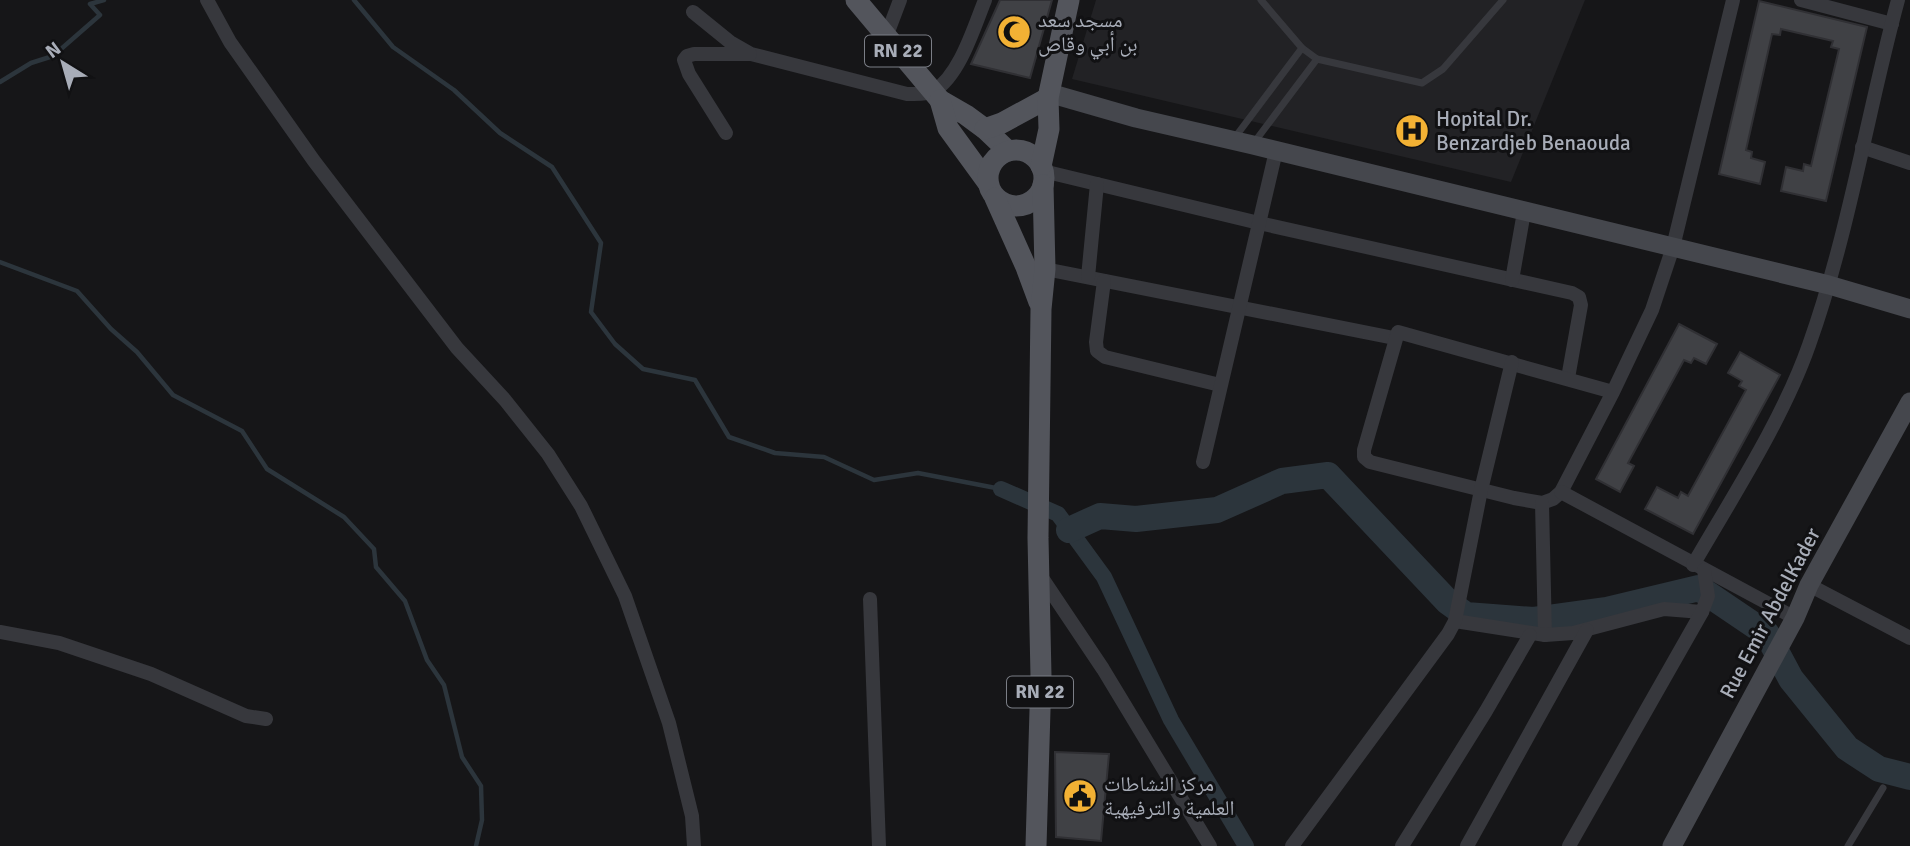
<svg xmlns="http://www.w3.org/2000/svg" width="1910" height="846" viewBox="0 0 1910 846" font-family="Signika,'Noto Naskh Arabic',sans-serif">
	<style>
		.built { fill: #222225 }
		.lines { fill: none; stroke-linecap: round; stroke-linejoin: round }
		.stream { stroke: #2c353c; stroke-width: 4.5 }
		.canal { stroke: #2c353c; stroke-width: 16 }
		.river { stroke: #2c353c; stroke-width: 26 }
		.building { fill: #404145; stroke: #303034; stroke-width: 2 }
		.lane { stroke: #37383d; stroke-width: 7 }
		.street { stroke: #37383d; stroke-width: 14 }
		.secondary { stroke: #45474d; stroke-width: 19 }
		.primary { stroke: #53555c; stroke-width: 21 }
		.labels { text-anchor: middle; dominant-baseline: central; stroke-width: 6; stroke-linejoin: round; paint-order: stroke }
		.shield { fill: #111113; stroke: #7b7e86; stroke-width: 2 }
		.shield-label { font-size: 19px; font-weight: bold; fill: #a8adb8 }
		.poi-label { font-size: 21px; fill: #a8adb8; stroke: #111113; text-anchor: start }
		.street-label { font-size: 21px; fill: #a8adb8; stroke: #111113 }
	</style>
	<rect width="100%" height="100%" fill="#161618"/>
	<polygon class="built" points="1096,0 1585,0 1511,182 1072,79"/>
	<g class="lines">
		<g class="stream">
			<polyline points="354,0 393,47 454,90 500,133 552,167 601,243 591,312 615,344 643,369 695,380 729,437 775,453 824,457 874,480 918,473 1001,489"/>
			<polyline points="0,82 31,63 53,56 100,15 90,4 104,0"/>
			<polyline points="0,262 77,291 111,329 137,352 173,395 242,431 267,469 344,517 374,549 376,567 405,601 427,660 444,685 462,757 481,786 482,820 476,846"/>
		</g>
		<polyline class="canal" points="1001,489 1058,514 1104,577 1171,720 1246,846"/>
		<polyline class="river" points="1069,530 1100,516 1136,519 1217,510 1282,481 1328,475 1448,602 1466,615 1534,620 1607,610 1699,588 1767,634 1791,679 1847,748 1879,769 1910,777"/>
	</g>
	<g class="building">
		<polygon points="1000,0 1052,0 1030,78 971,64"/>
		<polygon points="1759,1 1867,27 1826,201 1781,191 1786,167 1803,171 1804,164 1811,166 1839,49 1831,47 1833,41 1781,29 1780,35 1772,34 1746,150 1752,152 1751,158 1765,162 1760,184 1719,174"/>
		<polygon points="1679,324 1717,344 1706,364 1694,358 1691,363 1684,360 1628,463 1634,466 1620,492 1596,479"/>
		<polygon points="1740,352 1780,375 1693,534 1645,509 1657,487 1678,498 1681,492 1688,496 1746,390 1739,386 1742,381 1728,373"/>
		<polygon points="1055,752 1109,754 1101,841 1056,837"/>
	</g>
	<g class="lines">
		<g class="lane">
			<polyline points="1261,0 1302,48 1317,59 1422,83 1443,69 1503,0"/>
			<polyline points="1233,140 1302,48"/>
			<polyline points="1253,144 1317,59"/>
			<polyline points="1848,846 1883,788"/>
		</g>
		<g class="street">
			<polyline points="207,0 230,42 314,161 457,348 505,400 548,454 581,506 625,596 669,723 692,816 694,846"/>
			<polyline points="1801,0 1892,24"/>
			<path d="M693,12L730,42L751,54L907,94C915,94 927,95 934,91C960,75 974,27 985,0"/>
			<polyline points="886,37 900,0"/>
			<polyline points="726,133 689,74 684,60 687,56 694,54 750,54"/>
			<polyline points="1862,147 1910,163"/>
			<polyline points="1043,171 1259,223 1572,293 1579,297 1581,305 1568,378"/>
			<polyline points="1045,269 1394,338"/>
			<polyline points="1088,277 1097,184"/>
			<polyline points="1512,280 1524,212"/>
			<polyline points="1104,281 1096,342 1097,351 1105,357 1220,385"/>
			<polyline points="1613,392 1398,332 1364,450 1364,457 1370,462 1514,498 1542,503 1553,499 1561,492 1613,392 1652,310 1673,247 1733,0"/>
			<polyline points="1203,462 1276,151"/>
			<polyline points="1561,492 1795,618"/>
			<polyline points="1542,503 1545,635"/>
			<path d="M1693,565C1733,496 1783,419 1809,345C1849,233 1867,114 1898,0"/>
			<polyline points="1040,575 1103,669 1210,846"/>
			<polyline points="1809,585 1910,638"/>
			<polyline points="870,599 879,846"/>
			<polyline points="1455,621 1545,635 1573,633 1664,609 1702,612"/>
			<polyline points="0,632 59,643 151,674 246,716 266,719"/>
			<polyline points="1292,846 1448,634 1455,621 1481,490 1512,362"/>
			<polyline points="1402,846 1486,711 1530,635"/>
			<polyline points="1467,846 1587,630"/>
			<polyline points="1569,846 1702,612 1708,596 1704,570"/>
		</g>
		<g class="secondary">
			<polyline points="1049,93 1136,118 1253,145 1829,285 1910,309"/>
			<polyline points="1672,846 1795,618 1809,585 1910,402"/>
		</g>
		<g class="primary">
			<polyline points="856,0 940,100 966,115 985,129 1008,151"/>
			<polyline points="940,100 948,128 988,183"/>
			<polyline points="985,129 1002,123 1048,98"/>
			<circle cx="1016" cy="178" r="28"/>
			<polyline points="1041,166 1049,129 1048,98 1069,0"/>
			<polyline points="995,198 1026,267 1039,302"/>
			<polyline points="1036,846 1041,676 1038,538 1041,309 1045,269 1043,185"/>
		</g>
	</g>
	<defs>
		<g id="mosque-disc" transform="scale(1.75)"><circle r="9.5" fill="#f2b134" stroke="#111113"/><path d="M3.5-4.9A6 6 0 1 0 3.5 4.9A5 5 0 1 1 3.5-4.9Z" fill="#111"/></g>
		<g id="hospital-disc" transform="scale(1.75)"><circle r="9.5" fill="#f2b134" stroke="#111113"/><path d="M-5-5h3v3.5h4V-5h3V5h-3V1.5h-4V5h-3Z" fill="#111"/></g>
		<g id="civic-disc" transform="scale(1.75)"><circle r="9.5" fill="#f2b134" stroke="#111113"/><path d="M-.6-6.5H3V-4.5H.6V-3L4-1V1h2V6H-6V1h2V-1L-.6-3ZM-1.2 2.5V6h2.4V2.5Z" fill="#111"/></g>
	</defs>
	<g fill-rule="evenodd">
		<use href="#mosque-disc" x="1014" y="32"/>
		<use href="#hospital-disc" x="1412" y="131"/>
		<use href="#civic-disc" x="1080" y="796"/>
	</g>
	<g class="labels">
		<g class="shield">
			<rect x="865" y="35.5" width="66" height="31" rx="5"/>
			<rect x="1007" y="676.5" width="66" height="31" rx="5"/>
		</g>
		<g class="shield-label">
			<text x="898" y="51">RN 22</text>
			<text x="1040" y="692">RN 22</text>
		</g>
		<g class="poi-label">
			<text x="1038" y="20">مسجد سعد<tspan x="1038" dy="24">بن أبي وقاص</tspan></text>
			<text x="1436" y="119">Hopital Dr.<tspan x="1436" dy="24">Benzardjeb Benaouda</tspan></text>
			<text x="1104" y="784">مركز النشاطات<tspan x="1104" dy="24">العلمية والترفيهية</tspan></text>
		</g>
		<g class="street-label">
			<text transform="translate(1770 613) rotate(-62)">Rue Emir AbdelKader</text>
		</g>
	</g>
	<g transform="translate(63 63) rotate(323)" stroke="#111113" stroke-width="5" paint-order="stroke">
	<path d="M0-5L12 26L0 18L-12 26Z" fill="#a8adb8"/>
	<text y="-10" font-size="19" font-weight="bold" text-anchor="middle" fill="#a8adb8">N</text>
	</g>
</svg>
